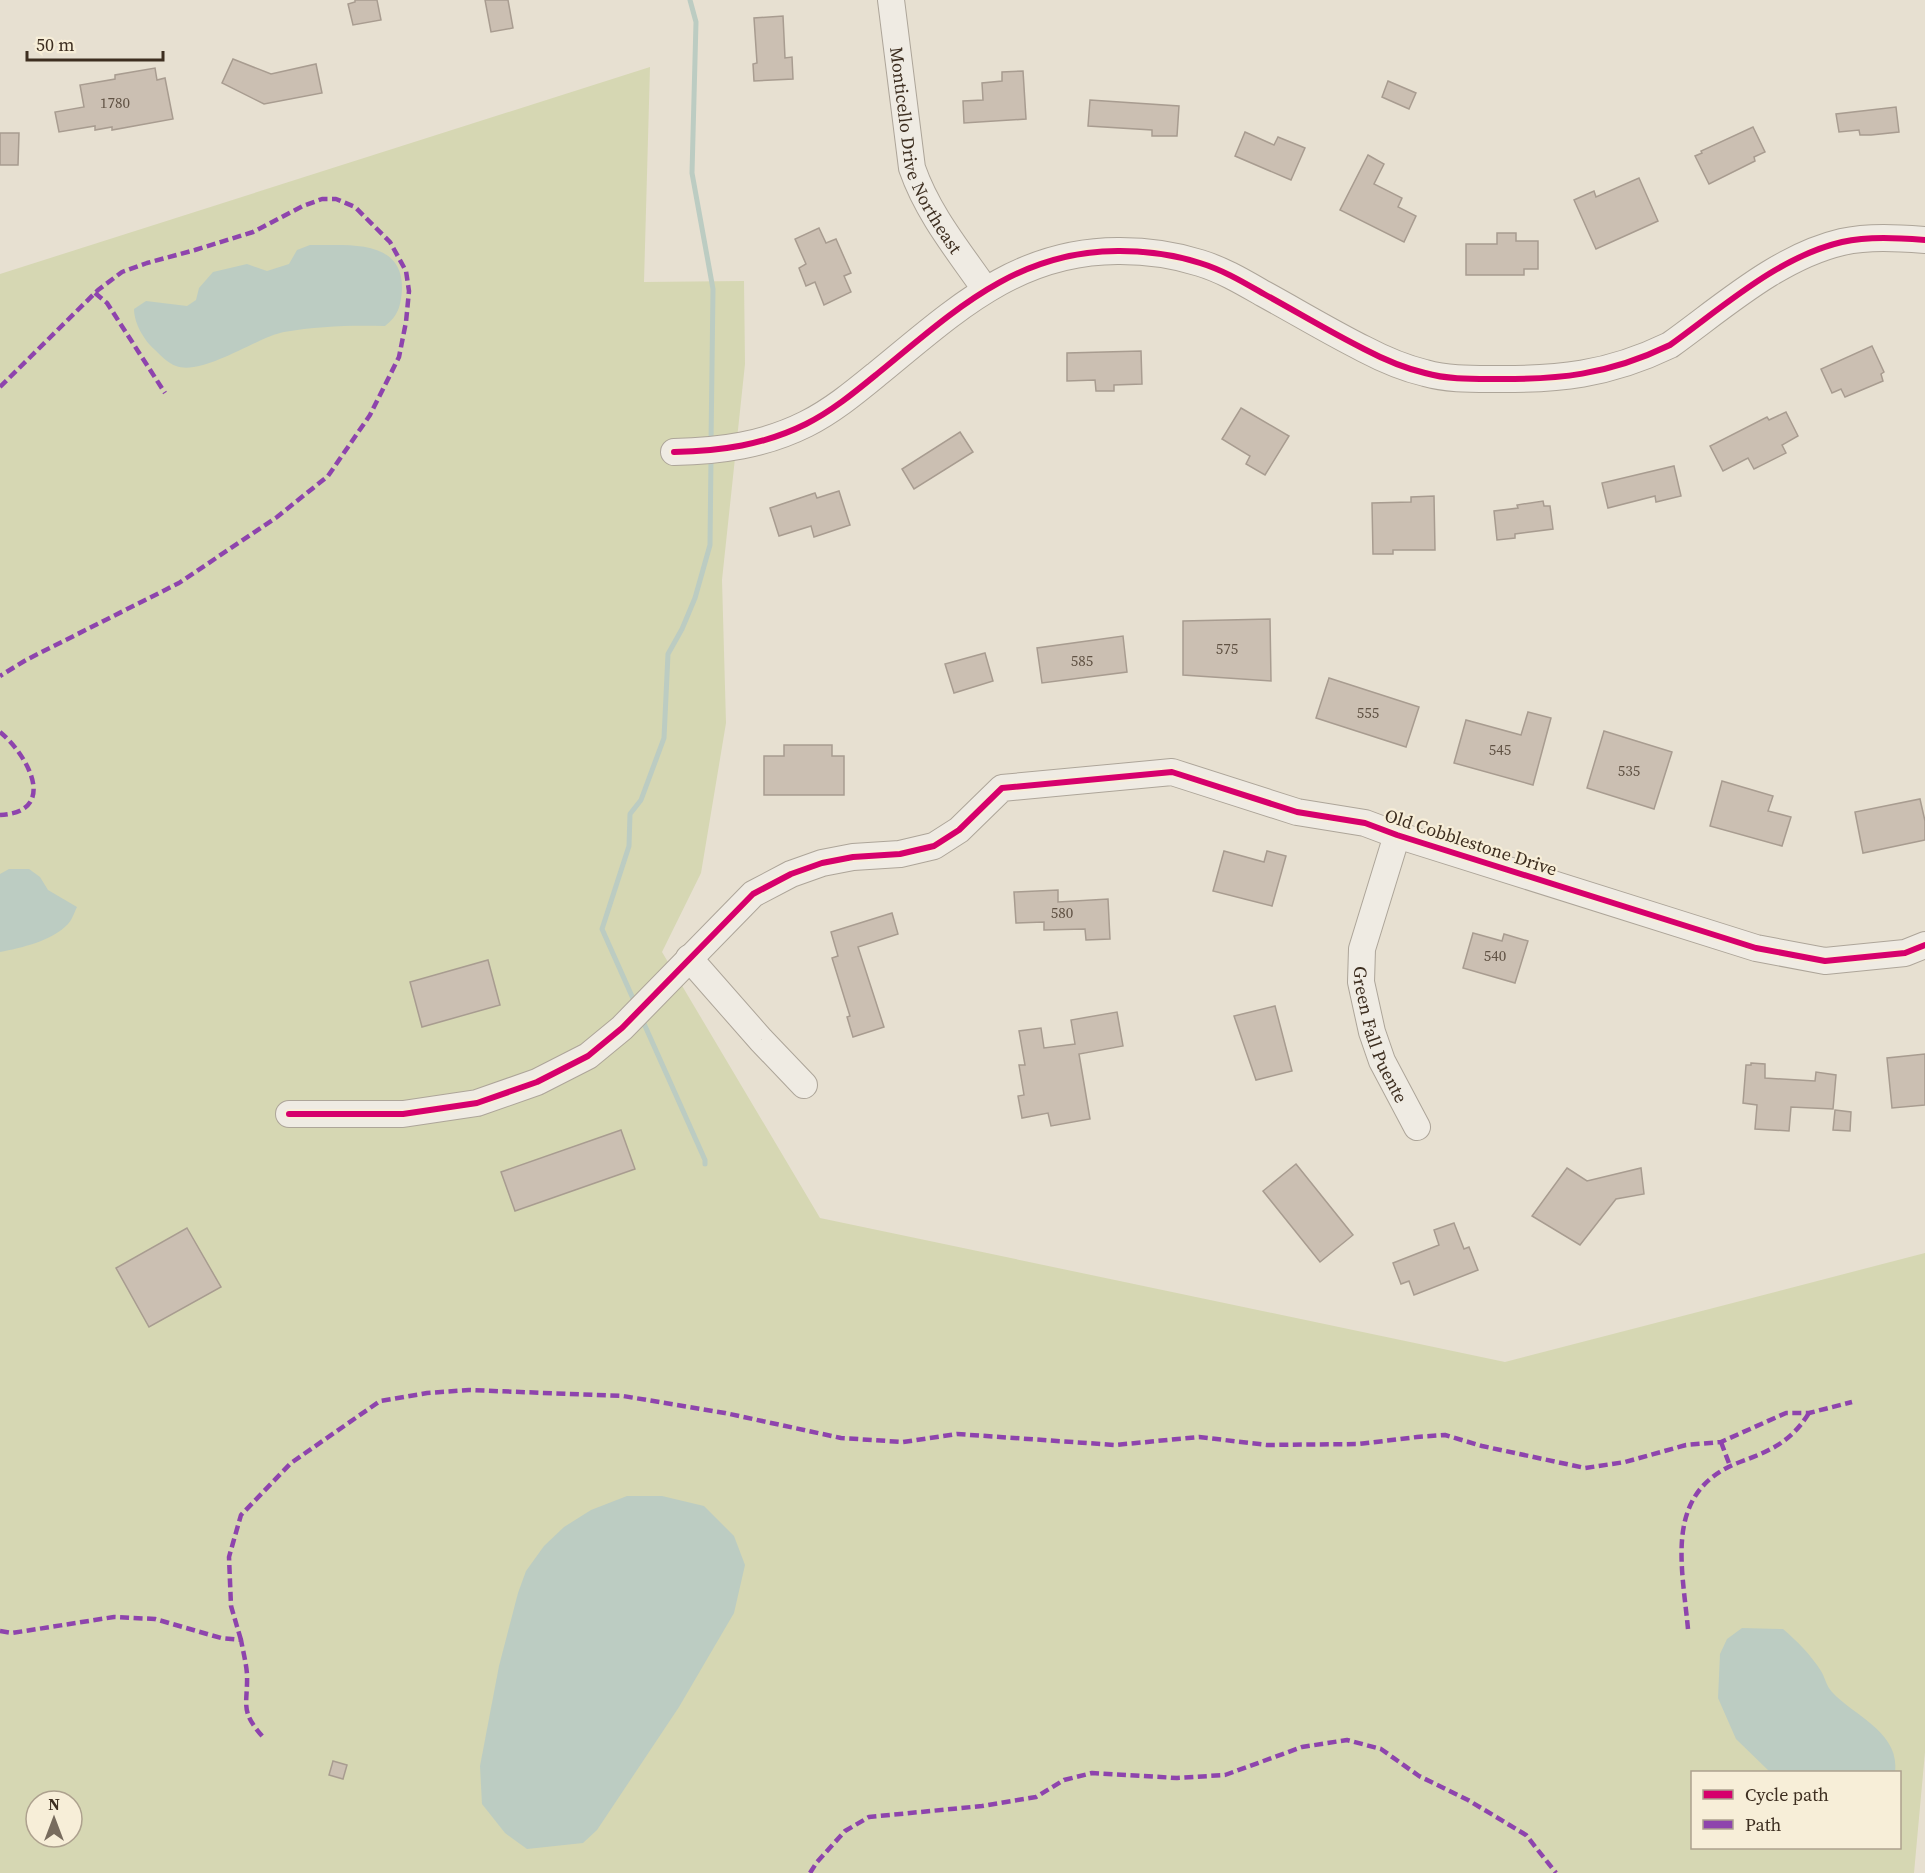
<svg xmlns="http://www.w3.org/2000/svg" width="1925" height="1873" viewBox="0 0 1925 1873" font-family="'Source Serif 4',serif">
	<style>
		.green { fill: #d6d7b3; fill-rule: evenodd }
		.water { fill: #bcccc2 }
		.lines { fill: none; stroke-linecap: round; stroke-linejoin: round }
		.stream { stroke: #bcccc2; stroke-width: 5 }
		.building { fill: #cbbfb2; stroke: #a89c90; stroke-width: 1.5 }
		.minor-casing { stroke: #ada599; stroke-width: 28 }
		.minor { stroke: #efebe3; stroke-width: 26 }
		.quiet { stroke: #8e44ad; stroke-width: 4.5; stroke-dasharray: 9 4.5; stroke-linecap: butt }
		.cycleway-casing { stroke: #f7eed8; stroke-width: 10 }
		.cycleway { stroke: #d6006c; stroke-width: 6 }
		.labels { text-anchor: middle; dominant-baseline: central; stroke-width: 4.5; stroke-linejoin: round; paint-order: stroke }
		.number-label { font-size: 15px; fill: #605244 }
		.street-label { font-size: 18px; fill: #3d2e20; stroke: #f7eed8 }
	</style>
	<rect width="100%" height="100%" fill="#e7e0d1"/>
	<path class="green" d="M650,67L644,282L744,281L745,364L722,580L726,723L701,873L662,952L820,1218L1505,1362L1925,1253V1752L1914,1873H0V274ZM1692,1772H1900V1848H1692ZM36,1801H72V1837H36Z"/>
	<g class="water">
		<path d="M310,245C345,246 403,237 402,289C401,306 398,316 385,326C352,325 318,326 284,332C257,337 203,376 176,366C168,363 160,355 154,349C144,340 134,323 134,309L146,301L187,306L196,300L199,288L213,272L247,264L267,271L289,264L297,250Z"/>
		<path d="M9,869H29L40,877L48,890L77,907C74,913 72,920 68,924C52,941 21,948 0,952V874Z"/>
		<polygon points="627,1496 662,1496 704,1506 734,1536 745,1565 734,1613 679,1707 597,1830 583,1843 527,1849 505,1833 482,1804 480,1766 499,1666 518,1593 526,1571 544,1546 564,1527 591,1510"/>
		<path d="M1742,1628L1783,1629C1797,1641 1811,1655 1821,1671C1825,1677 1826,1686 1832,1692C1854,1716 1900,1732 1895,1772H1770L1736,1739L1718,1698L1720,1654L1727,1639Z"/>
	</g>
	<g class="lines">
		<g class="stream">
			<polyline points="690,0 696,22 692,173 713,289 711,443"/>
			<polyline points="635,1003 602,929 629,846 630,814 641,800 664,738 668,654 682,629 695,598 710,545 711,458"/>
			<polyline points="641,1017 705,1160 705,1164"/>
		</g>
	</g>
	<g class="building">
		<polygon points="355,0 377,0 381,20 353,25 348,4 355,2"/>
		<polygon points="485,0 508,0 513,28 491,32"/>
		<polygon points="783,16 785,58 792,57 793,79 754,81 753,64 757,63 754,18"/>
		<polygon points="233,59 271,74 316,64 322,93 264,104 222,83"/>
		<polygon points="155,68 157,80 165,78 173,119 112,130 112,127 95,130 95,126 59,132 55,112 84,107 80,85 115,79 115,75"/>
		<polygon points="1023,71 1026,119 964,123 963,101 983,100 982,83 1002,81 1002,72"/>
		<polygon points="1388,81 1416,93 1409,109 1382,97"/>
		<polygon points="1090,100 1179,106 1177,136 1152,136 1152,130 1088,126"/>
		<polygon points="1896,107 1899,132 1871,135 1860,135 1859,130 1839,132 1836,114"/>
		<polygon points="1753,127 1765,152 1754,157 1755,161 1709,184 1695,156 1702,153 1701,151"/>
		<polygon points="1245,132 1274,145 1278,137 1305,148 1291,180 1235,156"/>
		<polygon points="0,133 19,133 18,165 0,165"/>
		<polygon points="1368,155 1384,164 1374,184 1402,198 1398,207 1416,216 1404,242 1340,210"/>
		<polygon points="1639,178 1658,221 1596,249 1574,200 1594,191 1596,197"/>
		<polygon points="819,228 826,243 836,239 851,273 844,276 851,292 824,305 815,282 806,286 799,268 806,264 795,239"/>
		<polygon points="1497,233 1516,233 1516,241 1538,241 1538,269 1524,269 1524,275 1466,275 1466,244 1497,244"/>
		<polygon points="1872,346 1884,372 1881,374 1883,381 1845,397 1841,389 1832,393 1821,369"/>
		<polygon points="1141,351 1142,384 1114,385 1114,391 1096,391 1095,380 1067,381 1067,353"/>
		<polygon points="1241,408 1289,436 1265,475 1246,464 1250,456 1222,439"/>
		<polygon points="1786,412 1798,436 1782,445 1786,453 1754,469 1748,458 1723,471 1710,446 1767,417 1769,420"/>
		<polygon points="960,432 973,452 914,489 902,469"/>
		<polygon points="1674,466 1681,496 1656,502 1655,496 1608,508 1602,483"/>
		<polygon points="839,491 850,525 814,537 811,526 779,536 770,508 815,493 817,498"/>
		<polygon points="1434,496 1435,550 1393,550 1393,554 1373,554 1372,503 1411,502 1411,497"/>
		<polygon points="1543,501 1544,506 1550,506 1553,529 1515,534 1515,538 1497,540 1494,511 1518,508 1517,505"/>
		<polygon points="1270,619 1271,681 1183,675 1183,621"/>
		<polygon points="1123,636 1127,672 1042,683 1037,648"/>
		<polygon points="985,653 993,681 954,693 945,664"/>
		<polygon points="1329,678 1419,707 1406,747 1316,718"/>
		<polygon points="1528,712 1551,718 1533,785 1454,763 1466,720 1521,735"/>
		<polygon points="1604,731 1672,752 1654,809 1587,788"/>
		<polygon points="784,745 832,745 832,756 844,756 844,795 764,795 764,756 784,756"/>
		<polygon points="1722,781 1773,796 1768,811 1791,817 1782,846 1710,826"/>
		<polygon points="1920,799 1925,821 1925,840 1863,853 1855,812"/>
		<polygon points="1224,851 1264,862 1267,851 1286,856 1272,906 1213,891"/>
		<polygon points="1058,890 1058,902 1108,899 1110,939 1086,940 1085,929 1044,930 1044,922 1016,923 1014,892"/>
		<polygon points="892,913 898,934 858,947 884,1027 853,1037 847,1017 850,1016 832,958 838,956 831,932"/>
		<polygon points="1473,933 1502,941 1504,934 1528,941 1515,983 1463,968"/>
		<polygon points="488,960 500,1005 422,1027 410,982"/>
		<polygon points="1275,1006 1292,1071 1256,1080 1234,1016"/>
		<polygon points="1117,1012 1123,1046 1079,1054 1090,1119 1051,1126 1048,1113 1022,1118 1018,1096 1024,1095 1019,1065 1025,1065 1019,1031 1041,1028 1044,1048 1075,1044 1071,1020"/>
		<polygon points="1925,1054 1925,1105 1892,1108 1887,1058"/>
		<polygon points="1751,1063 1765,1064 1765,1078 1815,1081 1816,1072 1836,1075 1833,1109 1791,1107 1789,1131 1755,1129 1757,1105 1743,1103 1746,1065 1751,1065"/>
		<polygon points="1835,1110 1851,1112 1850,1131 1833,1130"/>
		<polygon points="621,1130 635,1169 515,1211 501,1172"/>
		<polygon points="1296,1164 1353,1235 1320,1262 1263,1191"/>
		<polygon points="1567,1168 1587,1181 1641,1168 1644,1194 1616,1199 1580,1245 1532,1216"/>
		<polygon points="1454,1223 1464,1249 1469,1247 1478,1270 1414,1295 1409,1281 1401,1284 1393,1263 1439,1245 1434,1230"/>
		<polygon points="187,1228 221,1287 149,1327 116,1268"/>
		<polygon points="333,1761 347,1765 343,1779 329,1775"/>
	</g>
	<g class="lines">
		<g class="minor-casing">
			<g id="minor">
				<path id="s1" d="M891,0L912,168C928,214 958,250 985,289"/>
				<path d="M674,452C721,451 764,445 806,424C832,411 855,392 877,374C952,313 1016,250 1120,251C1146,251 1175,255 1200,263C1223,270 1243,282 1264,294C1297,312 1330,332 1364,349C1383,359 1404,368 1425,373C1446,379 1468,379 1490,379C1558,380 1608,375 1670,345C1723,307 1778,257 1842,242C1869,236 1898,238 1925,240"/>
				<path id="s2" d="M1397,835L1362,949L1361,982L1372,1032L1382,1061L1417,1127"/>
				<polyline points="689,958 761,1040 804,1085"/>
				<polyline points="289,1114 403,1114 477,1103 537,1082 588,1056 622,1028 753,894 791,874 822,863 853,857 900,854 934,846 959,830 1002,788 1172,772 1297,812 1365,823 1397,835 1756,948 1825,961 1905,953 1925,945"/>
			</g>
		</g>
		<use href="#minor" class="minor"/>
		<g class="quiet">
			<polyline points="95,293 107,303 165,393"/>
			<polyline points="0,387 98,290 122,272 147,263 195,250 253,232 303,206 322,199 336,199 355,207 390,242 406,271 409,291 406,322 399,357 370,415 328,476 277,517 179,583 26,660 0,676"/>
			<path d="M0,732C28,755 59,812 0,815"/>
			<polyline points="1721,1442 1730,1466"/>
			<path d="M1688,1629C1682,1564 1663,1491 1740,1462C1770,1451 1791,1442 1809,1413"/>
			<path d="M0,1631L12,1633L114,1617L155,1619L221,1638L241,1640C243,1651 246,1662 247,1674C248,1705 239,1710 263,1737"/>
			<polyline points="241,1640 231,1606 229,1557 241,1515 291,1463 380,1401 427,1393 469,1390 623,1396 725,1413 841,1438 903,1442 957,1434 1115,1445 1199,1437 1267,1445 1359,1444 1417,1437 1445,1435 1482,1446 1585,1468 1625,1462 1686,1445 1721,1442 1786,1413 1809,1413 1852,1402"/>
			<polyline points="810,1873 817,1862 845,1831 869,1817 982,1806 1036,1797 1064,1780 1092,1773 1177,1778 1225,1775 1302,1747 1347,1740 1381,1749 1419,1776 1468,1800 1526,1835 1556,1873"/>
		</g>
		<g class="cycleway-casing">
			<g id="cycleway">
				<path d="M674,452C721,451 764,445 806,424C832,411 855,392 877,374C952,313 1016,250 1120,251C1146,251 1175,255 1200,263C1223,270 1243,282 1264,294C1297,312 1330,332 1364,349C1383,359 1404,368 1425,373C1446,379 1468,379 1490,379C1558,380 1608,375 1670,345C1723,307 1778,257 1842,242C1869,236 1898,238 1925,240"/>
				<polyline points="289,1114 403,1114 477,1103 537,1082 588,1056 622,1028 753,894 791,874 822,863 853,857 900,854 934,846 959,830 1002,788 1172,772 1297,812 1365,823 1397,835 1756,948 1825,961 1905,953 1925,945"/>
			</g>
		</g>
		<use href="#cycleway" class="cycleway"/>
	</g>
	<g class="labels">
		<g class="number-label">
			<text x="115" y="102">1780</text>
			<text x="1227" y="648">575</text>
			<text x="1082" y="660">585</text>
			<text x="1368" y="712">555</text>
			<text x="1500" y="749">545</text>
			<text x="1629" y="770">535</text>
			<text x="1062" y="912">580</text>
			<text x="1495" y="955">540</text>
		</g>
		<g class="street-label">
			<text stroke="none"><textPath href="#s1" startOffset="156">Monticello Drive Northeast</textPath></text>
			<text transform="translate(1471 842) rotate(18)">Old Cobblestone Drive</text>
			<text stroke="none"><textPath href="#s2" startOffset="208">Green Fall Puente</textPath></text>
		</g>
	</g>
	<rect x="1691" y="1771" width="210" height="78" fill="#f7eed8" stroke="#ada18e" stroke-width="1.5"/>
	<rect x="1703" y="1790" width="30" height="9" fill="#d6006c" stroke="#ada18e" stroke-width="1.5"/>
	<text x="1745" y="1801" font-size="18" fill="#3d2e20">Cycle path</text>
	<rect x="1703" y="1820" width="30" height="9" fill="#8e44ad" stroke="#ada18e" stroke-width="1.5"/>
	<text x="1745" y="1831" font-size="18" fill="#3d2e20">Path</text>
	<g transform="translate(54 1819)"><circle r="28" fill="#f7eed8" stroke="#ada18e" stroke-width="1.5"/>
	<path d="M0-4.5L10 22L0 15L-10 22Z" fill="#786c5e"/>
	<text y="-9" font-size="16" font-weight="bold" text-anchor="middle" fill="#3d2e20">N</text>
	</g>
	<path d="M27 51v9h136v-9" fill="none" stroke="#3d2e20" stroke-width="3"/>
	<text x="36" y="51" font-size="18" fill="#3d2e20" stroke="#f7eed8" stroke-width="4.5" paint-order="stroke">50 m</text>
</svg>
